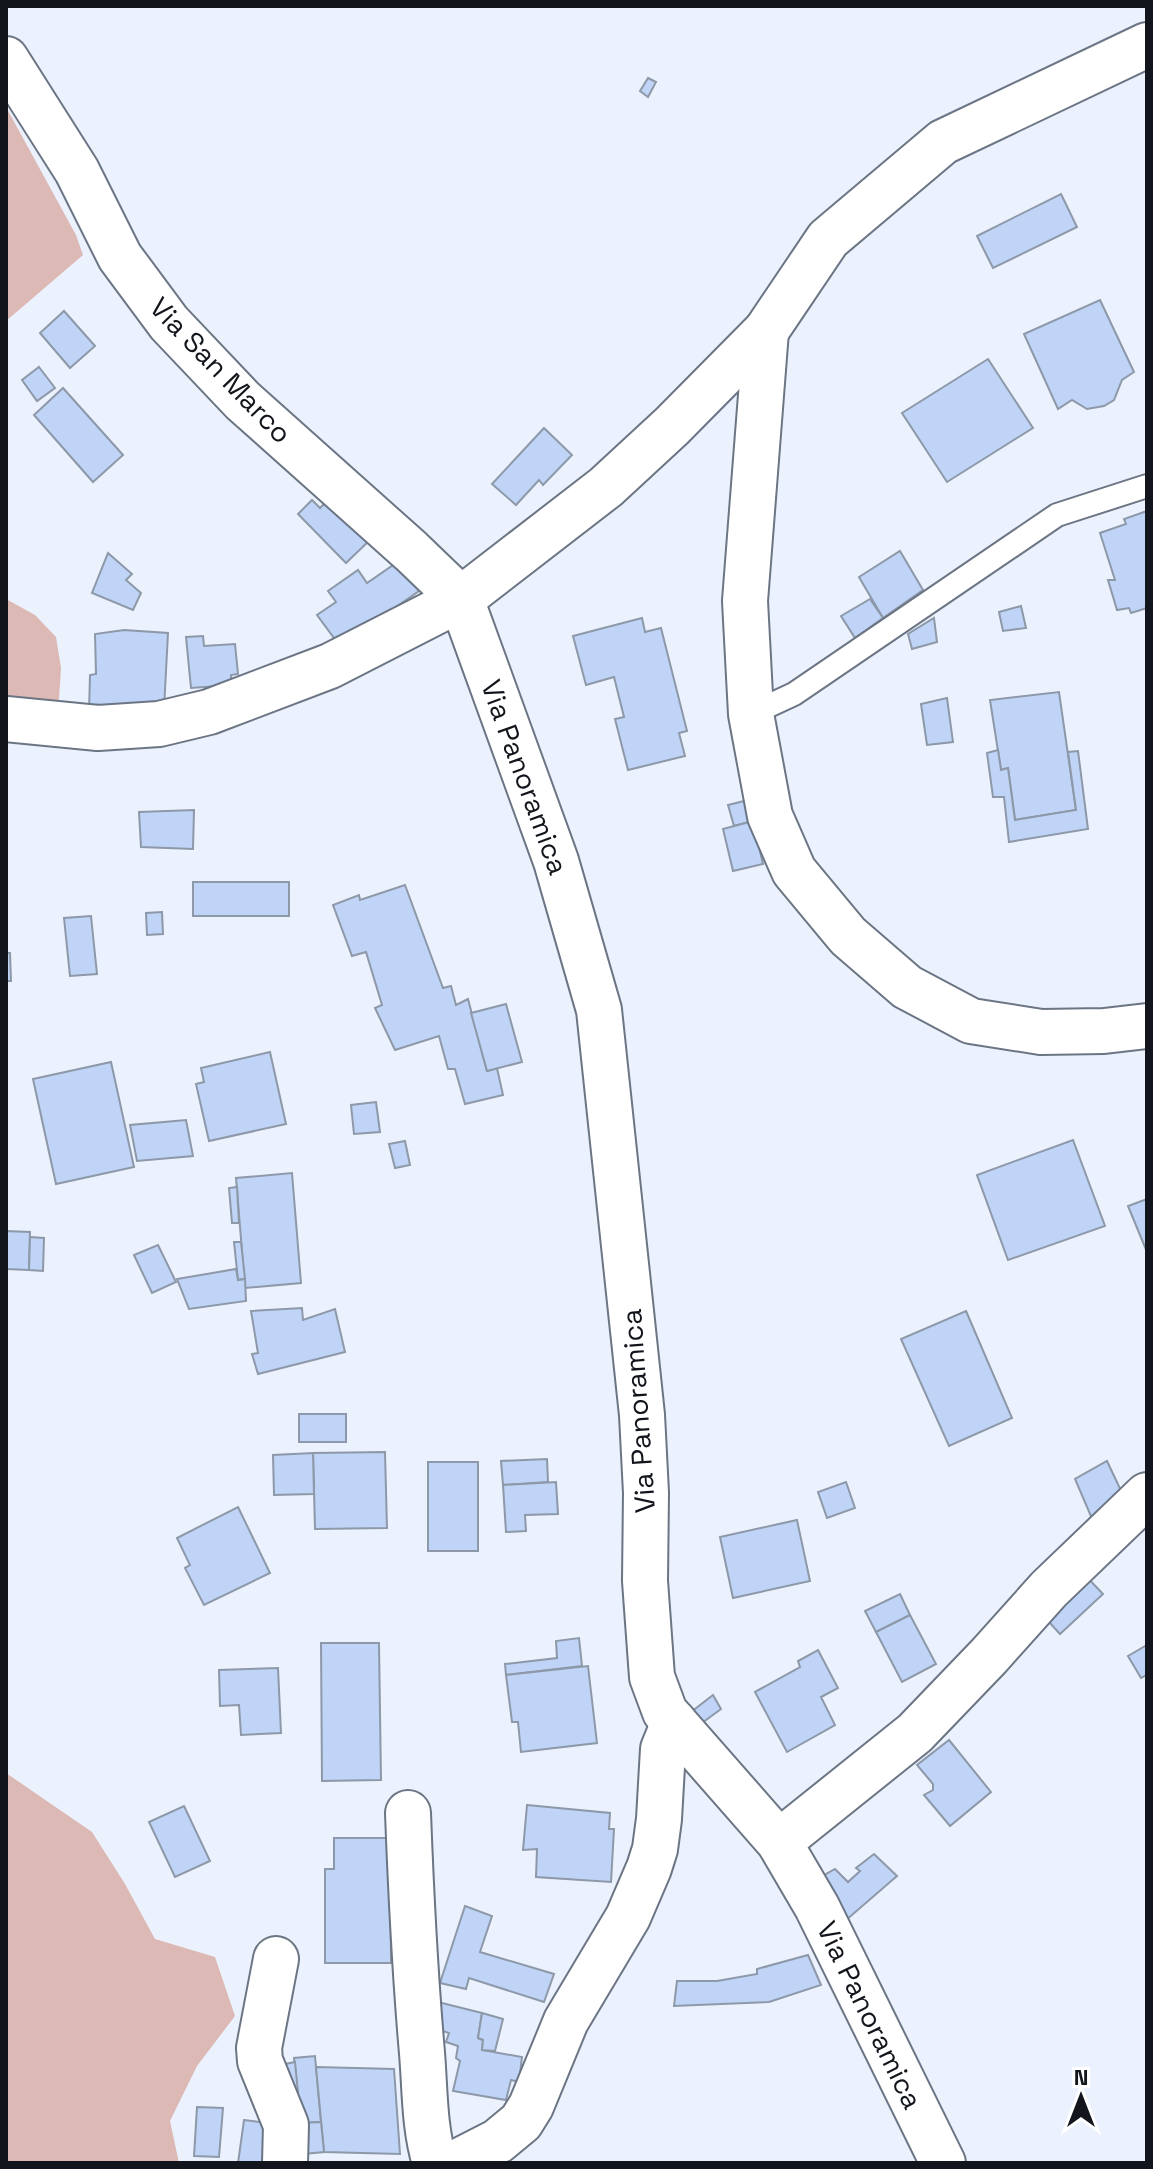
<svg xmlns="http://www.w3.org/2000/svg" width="1153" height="2169" viewBox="0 0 1153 2169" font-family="'Space Grotesk',sans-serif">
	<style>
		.green { fill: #ddb9b5 }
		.building { fill: #bfd4f7; stroke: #8d98a8; stroke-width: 2 }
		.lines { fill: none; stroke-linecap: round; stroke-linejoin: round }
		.lane-casing { stroke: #6b7584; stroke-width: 26 }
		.street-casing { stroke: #6b7584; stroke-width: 48 }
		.lane { stroke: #fff; stroke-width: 22 }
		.street { stroke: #fff; stroke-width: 44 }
		.labels { text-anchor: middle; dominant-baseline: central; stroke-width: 6; stroke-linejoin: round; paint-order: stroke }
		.street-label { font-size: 28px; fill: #12161c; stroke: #fff }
	</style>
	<rect width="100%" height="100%" fill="#ebf2fd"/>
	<g class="green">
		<polygon points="6,107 76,235 83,255 6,321"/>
		<polygon points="6,599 35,615 56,637 61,668 59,699 50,711 6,708"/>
		<polygon points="6,1773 92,1832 125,1884 155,1939 215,1957 235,2016 197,2066 170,2121 179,2163 6,2163"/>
	</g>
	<g class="building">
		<polygon points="648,78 656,82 648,97 640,91"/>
		<polygon points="1061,194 1077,227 993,268 977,236"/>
		<polygon points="1100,300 1134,372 1122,380 1114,400 1104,406 1087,409 1072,400 1058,409 1024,334"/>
		<polygon points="64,311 95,346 70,368 40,333"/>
		<polygon points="988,359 1033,428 947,482 902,413"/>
		<polygon points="39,367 55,388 37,401 22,380"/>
		<polygon points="63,388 123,455 93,482 34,415"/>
		<polygon points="544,428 572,455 543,485 539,480 516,505 492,484"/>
		<polygon points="332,496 373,537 346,563 298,514 312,500 320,508"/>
		<polygon points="1147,511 1147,608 1131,613 1129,608 1117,610 1108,580 1115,580 1100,533 1126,524 1124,519"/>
		<polygon points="900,551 923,590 883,618 859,577"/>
		<polygon points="108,553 132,574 126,580 141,593 133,610 92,593"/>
		<polygon points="399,561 419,591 340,646 317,615 336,602 328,591 358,570 367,583"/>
		<polygon points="870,599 883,618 855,638 841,616"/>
		<polygon points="1021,606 1026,628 1003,631 999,612"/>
		<polygon points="642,618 645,632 661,628 687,731 679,733 685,756 628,770 615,719 624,717 614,677 586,685 573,636"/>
		<polygon points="934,618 937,642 912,649 908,634"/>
		<polygon points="124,630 168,633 164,709 89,712 90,675 96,674 95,634"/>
		<polygon points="203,636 204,646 235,644 238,674 231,675 232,688 218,686 191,688 186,637"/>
		<polygon points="1059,692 1076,810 1015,820 1008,768 1001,770 990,700"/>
		<polygon points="947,698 953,742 927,745 921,704"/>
		<polygon points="998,750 1001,770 1008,768 1015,820 1076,810 1068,752 1078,751 1088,829 1009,842 1004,797 993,797 987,753"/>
		<polygon points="748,800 753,821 734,826 728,805"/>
		<polygon points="194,810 193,849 141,847 139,812"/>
		<polygon points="753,821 763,864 733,871 723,829"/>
		<rect x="193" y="882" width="96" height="34"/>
		<polygon points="405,885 443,988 451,986 456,1005 468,999 487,1071 497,1068 503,1095 465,1104 455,1069 448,1069 439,1036 395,1050 375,1008 382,1005 366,952 352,956 333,905 359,895 360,900"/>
		<polygon points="162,912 163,934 147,935 146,913"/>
		<polygon points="91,916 97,974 70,976 64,918"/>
		<polygon points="6,953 10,953 11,981 6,981"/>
		<polygon points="506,1004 522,1062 487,1071 471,1013"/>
		<polygon points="270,1052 286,1124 209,1141 196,1084 204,1082 201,1068"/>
		<polygon points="111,1062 134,1167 56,1184 33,1079"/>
		<polygon points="376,1102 380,1132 354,1134 351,1105"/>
		<polygon points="186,1120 193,1156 137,1161 130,1125"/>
		<polygon points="1073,1140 1105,1226 1008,1260 977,1175"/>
		<polygon points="405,1141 410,1165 395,1168 389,1144"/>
		<polygon points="292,1173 301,1283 245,1288 236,1178"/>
		<polygon points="237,1187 239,1223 232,1223 229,1188"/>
		<polygon points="1147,1199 1147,1252 1128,1206"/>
		<polygon points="6,1231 30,1232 29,1270 6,1269"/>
		<polygon points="30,1237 44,1238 43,1271 29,1270"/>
		<polygon points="234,1242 241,1242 245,1279 238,1280"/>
		<polygon points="158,1245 176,1282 152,1293 134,1255"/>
		<polygon points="236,1269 238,1280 245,1279 246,1301 189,1309 177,1279"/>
		<polygon points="302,1308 303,1320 335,1309 345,1352 258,1374 252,1354 258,1353 251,1311"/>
		<polygon points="966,1311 1012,1418 949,1446 901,1339"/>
		<rect x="299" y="1414" width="47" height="28"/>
		<polygon points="385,1452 387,1528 315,1529 313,1453"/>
		<polygon points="313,1453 314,1494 274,1495 273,1455"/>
		<polygon points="547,1459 548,1482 503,1485 501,1461"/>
		<polygon points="1107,1461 1124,1497 1096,1528 1075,1479"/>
		<rect x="428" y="1462" width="50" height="89"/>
		<polygon points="556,1482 558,1514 525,1515 526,1531 506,1532 503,1485"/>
		<polygon points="846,1482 855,1508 827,1518 818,1492"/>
		<polygon points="238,1507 270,1573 204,1605 185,1568 190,1565 177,1538"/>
		<polygon points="797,1520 810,1581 733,1598 720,1537"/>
		<polygon points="1083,1573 1103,1594 1060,1634 1039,1611"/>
		<polygon points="900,1594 910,1615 876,1632 865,1611"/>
		<polygon points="910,1615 936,1664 902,1682 876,1632"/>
		<polygon points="579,1638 582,1666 506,1675 505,1664 557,1658 556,1641"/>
		<polygon points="321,1643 379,1643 381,1780 322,1781"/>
		<polygon points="1147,1645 1147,1675 1141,1678 1128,1656"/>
		<polygon points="818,1650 838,1688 821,1697 835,1725 787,1752 755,1692 800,1667 798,1661"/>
		<polygon points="588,1666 597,1743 521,1752 518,1722 512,1722 506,1675"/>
		<polygon points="278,1668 281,1733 241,1735 239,1705 220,1706 219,1670"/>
		<polygon points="713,1695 721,1709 702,1723 691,1712"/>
		<polygon points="949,1740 991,1792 950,1826 924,1795 933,1790 933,1784 917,1765"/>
		<polygon points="527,1805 610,1813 609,1829 614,1829 611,1882 536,1877 537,1849 523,1850"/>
		<polygon points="184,1806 210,1861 175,1877 149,1822"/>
		<polygon points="334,1838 390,1838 391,1963 325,1963 325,1869 334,1869"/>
		<polygon points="874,1854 897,1876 845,1921 821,1877 835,1869 848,1882 860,1871 856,1868"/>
		<polygon points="465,1906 492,1916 480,1952 554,1974 544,2002 469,1978 466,1989 440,1983"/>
		<polygon points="808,1955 821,1985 769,2002 674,2006 677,1981 717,1981 757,1974 757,1969"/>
		<polygon points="430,2000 482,2013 478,2038 483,2040 482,2050 522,2057 519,2082 511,2080 506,2100 453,2091 460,2061 456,2058 458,2046 446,2042 449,2033 432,2027"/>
		<polygon points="482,2013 503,2019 495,2051 482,2050 483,2040 478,2038"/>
		<polygon points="315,2056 321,2122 301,2123 294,2058"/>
		<polygon points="295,2062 298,2093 289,2094 285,2064"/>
		<polygon points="316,2067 394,2069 400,2154 324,2152"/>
		<polygon points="197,2107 223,2108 219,2157 194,2156"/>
		<polygon points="244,2120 276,2124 271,2163 238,2163"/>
		<polygon points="321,2122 324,2152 304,2154 301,2123"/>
	</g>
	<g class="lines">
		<g class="lane-casing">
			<polyline id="lane" points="751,714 794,694 1057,515 1147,486"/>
		</g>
		<g class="street-casing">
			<g id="street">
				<polyline points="6,59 77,171 120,257 169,323 243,401 411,551 461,599 556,861 599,1010 642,1415 646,1493 645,1581 652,1677 665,1712 779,1842 817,1907 943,2163"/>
				<polyline points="766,331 745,601 751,714 770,816 794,871 848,936 907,987 971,1021 1041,1032 1104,1031 1147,1026"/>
				<polyline points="6,719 98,728 159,724 209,712 330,666 461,599 606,487 672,426 766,331 828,239 943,142 1147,45"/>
				<path d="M408,1813C411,1893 415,1973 422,2053C425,2089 424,2128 435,2163"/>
				<polyline points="779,1842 915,1733 989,1656 1049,1589 1147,1495"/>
				<polyline points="276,1959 259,2048 260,2061 286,2125 285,2163"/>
				<polyline points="455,2163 498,2141 521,2122 531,2106 566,2021 628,1917 649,1868 655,1849 659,1819 663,1749 674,1722"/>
			</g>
		</g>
		<use href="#lane" class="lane"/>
		<use href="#street" class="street"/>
	</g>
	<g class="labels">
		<g class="street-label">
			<text transform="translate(221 370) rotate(46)">Via San Marco</text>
			<text transform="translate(525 777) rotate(70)">Via Panoramica</text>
			<text transform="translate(638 1411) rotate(-94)">Via Panoramica</text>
			<text transform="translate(870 2015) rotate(64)">Via Panoramica</text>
		</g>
	</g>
	<rect width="1153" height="2169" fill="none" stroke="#12161c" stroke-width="16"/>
	<g transform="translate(1081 2097)" stroke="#ffffff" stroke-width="6" paint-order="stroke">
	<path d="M0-6L14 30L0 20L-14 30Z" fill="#12161c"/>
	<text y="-12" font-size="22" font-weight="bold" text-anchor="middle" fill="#12161c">N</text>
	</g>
</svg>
